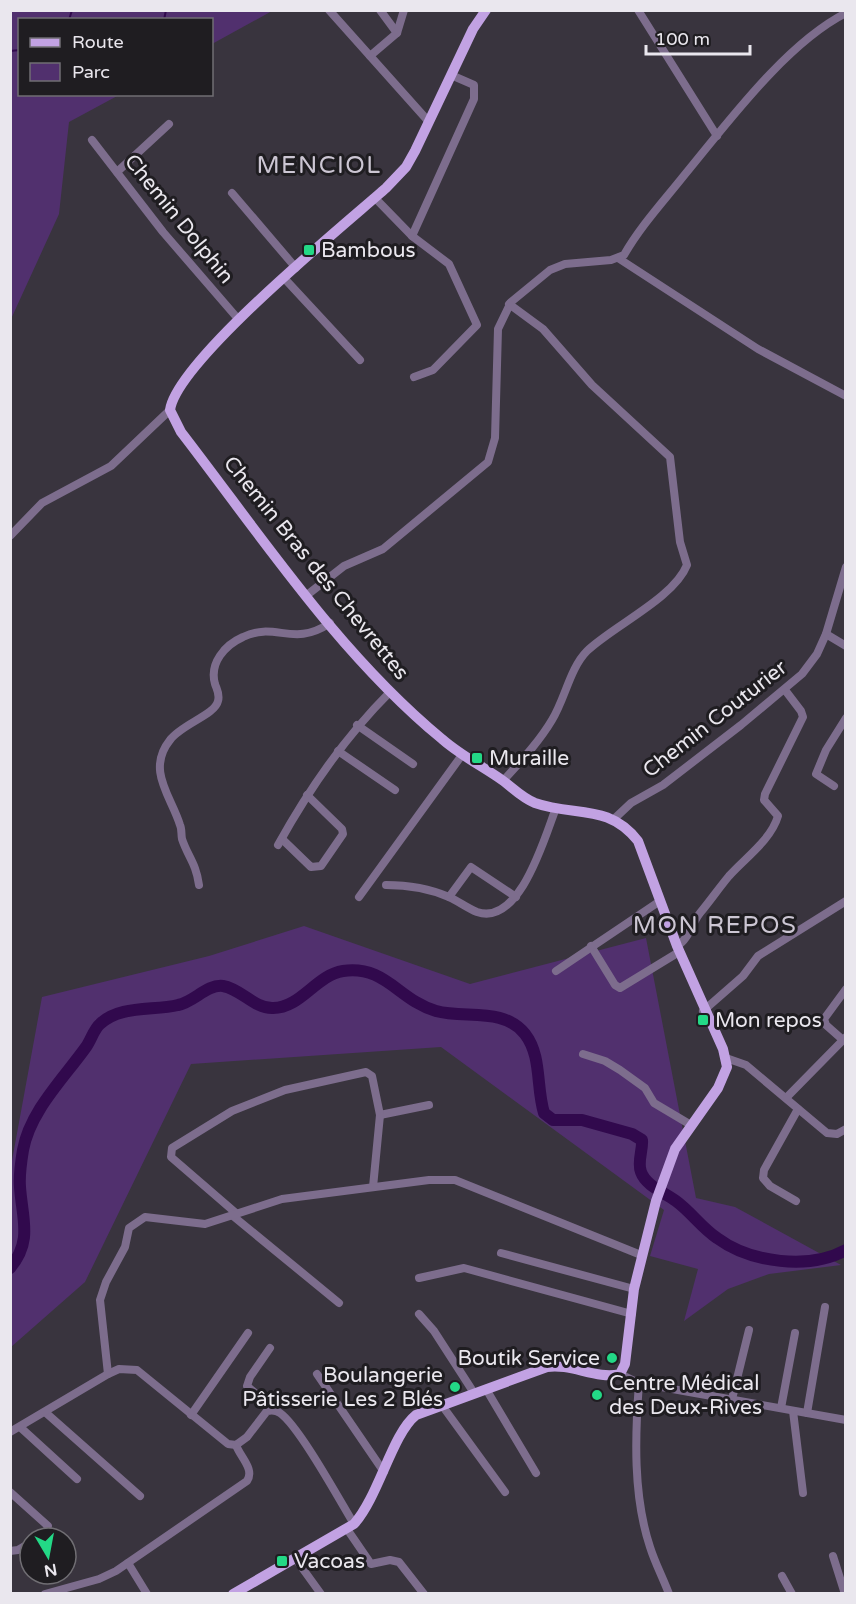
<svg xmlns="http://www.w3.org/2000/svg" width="856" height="1604" viewBox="0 0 856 1604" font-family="'Varela Round',sans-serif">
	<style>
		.green { fill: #51306e }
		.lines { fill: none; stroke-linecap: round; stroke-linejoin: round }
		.stream { stroke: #31094d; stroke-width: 2 }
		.river { stroke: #31094d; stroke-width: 12 }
		.minor { stroke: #7d6d8d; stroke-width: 8 }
		.major { stroke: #c2a2e3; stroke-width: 10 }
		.poi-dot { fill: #23d886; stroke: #1f1d21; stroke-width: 2 }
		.labels { text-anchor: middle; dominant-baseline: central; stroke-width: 6; stroke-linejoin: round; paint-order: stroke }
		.street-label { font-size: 21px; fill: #eae7ee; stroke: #1f1d21 }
		.poi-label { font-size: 21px; fill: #eae7ee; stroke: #1f1d21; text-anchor: start }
		.quarter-label { font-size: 24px; letter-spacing: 1.5px; fill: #ccc6d3; stroke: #1f1d21 }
	</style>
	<rect width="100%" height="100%" fill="#39343e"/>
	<g class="green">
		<polygon points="10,11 272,11 212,44 212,20 20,20 20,94 119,95 69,122 59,214 11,319"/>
		<polygon points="304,926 470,984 646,938 696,1198 735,1207 841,1265 769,1274 728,1289 684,1321 698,1269 650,1256 664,1210 441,1047 191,1064 85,1282 11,1347 11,1166 42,997 209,956"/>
	</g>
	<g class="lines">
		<g class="stream">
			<polyline points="69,20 72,10"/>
			<polyline points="164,20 166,10"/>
			<polyline points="10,51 20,50"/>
		</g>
		<path class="river" d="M10,1268C33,1241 22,1218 20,1187C19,1175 21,1162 23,1150C30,1111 64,1078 86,1047C91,1040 94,1029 100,1024C120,1005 153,1011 178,1005C194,1002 207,984 223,986C241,989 254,1008 272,1008C300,1009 316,975 343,971C386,965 398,1000 436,1011C465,1019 504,1007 525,1034C542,1056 536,1087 544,1113L553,1120H582L632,1134L642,1140C643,1150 637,1162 641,1172C646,1186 664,1192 676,1201C691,1212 702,1228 717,1238C751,1263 809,1270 846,1250"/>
		<g class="minor">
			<polyline points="329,10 429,122"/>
			<polyline points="380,10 397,33"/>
			<polyline points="638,10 717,136"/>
			<polyline points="370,56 397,33 404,10"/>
			<polyline points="92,140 163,232 239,320"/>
			<polyline points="117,172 169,124"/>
			<polyline points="232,193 296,268"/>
			<polyline points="375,198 412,236 449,264 477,325 433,370 414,377"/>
			<polyline points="412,236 474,99 474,85 451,75"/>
			<polyline points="618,258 758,349 846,396"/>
			<polyline points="284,278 360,360"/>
			<polyline points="10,536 42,503 111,466 170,410"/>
			<path d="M307,595L344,566L383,549L488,462L495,438L498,329L511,302L550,270L565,264L611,260L624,255C640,227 662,203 682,178C726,125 785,44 846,13"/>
			<polyline points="826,634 846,646"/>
			<polyline points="357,725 413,764"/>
			<polyline points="338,751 395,790"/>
			<path d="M503,781C520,762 539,742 552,720C565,699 570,668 587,651C613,626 674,598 687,565L680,542L670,457L592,385L543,329L509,304"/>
			<polyline points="834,786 816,774 826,750 846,718"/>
			<polyline points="614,819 631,803 663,785 741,725 802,674 817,654 826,634 846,567"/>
			<polyline points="282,839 311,867 321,866 343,834 342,829 307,795"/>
			<path d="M278,845C309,789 344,738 390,692"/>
			<path d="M199,885C196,863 188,857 182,839C181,834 182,829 180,825C171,796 146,770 170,740C182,724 215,715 218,701C220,694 217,690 215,684C209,663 225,645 243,637C276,621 293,648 330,623"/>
			<path d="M386,885C408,885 428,888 449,897C458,901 467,908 477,912C520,927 545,836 556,808"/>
			<polyline points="359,897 462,755"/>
			<polyline points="449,897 471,867 516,897"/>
			<polyline points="591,946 615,985 620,988 679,952"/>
			<path d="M677,946C689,939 692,923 700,913C710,901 719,888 729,876C745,858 771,840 778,816L764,800L765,794L803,717L801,711L785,690"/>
			<polyline points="556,971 660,901"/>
			<polyline points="703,1011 743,976 758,956 846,901"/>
			<polyline points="843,1040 826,1025 824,1019 846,989"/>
			<polyline points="583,1054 605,1061 620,1070 645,1088 654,1103 691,1125"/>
			<polyline points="726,1058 746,1065 827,1133 837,1134 846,1129"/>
			<polyline points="787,1097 846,1037"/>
			<polyline points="380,1115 429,1105"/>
			<polyline points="796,1201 770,1186 763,1178 764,1170 798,1109"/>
			<polyline points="237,1214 171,1157 172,1148 232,1111 285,1090 366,1072 372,1076 380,1115 373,1187"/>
			<polyline points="233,1216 339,1303"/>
			<polyline points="501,1253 634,1289"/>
			<polyline points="419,1278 464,1268 632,1314"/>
			<polyline points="419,1314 434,1331 474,1393"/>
			<polyline points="270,1348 250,1377 247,1386 267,1403 270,1410"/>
			<polyline points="108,1374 100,1300 106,1282 125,1247 129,1228 145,1217 205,1224 282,1199 429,1180 455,1180 641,1255"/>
			<polyline points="317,1374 384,1472"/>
			<polyline points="620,1374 639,1383 846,1420"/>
			<path d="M639,1383C635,1436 633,1496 650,1547C655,1563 663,1578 669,1594"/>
			<polyline points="486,1389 536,1473"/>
			<polyline points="732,1399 749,1330"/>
			<polyline points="441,1404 505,1492"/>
			<polyline points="781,1408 795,1333"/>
			<polyline points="793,1411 803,1493"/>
			<polyline points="45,1412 140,1496"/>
			<polyline points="807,1413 825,1307"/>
			<polyline points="191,1415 248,1333"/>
			<polyline points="20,1427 77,1479"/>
			<path d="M10,1432L108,1374L119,1369L137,1370L228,1444L236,1445L247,1437L267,1411C272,1410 276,1410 280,1413C299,1426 340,1501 354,1524"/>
			<polyline points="10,1492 48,1526 46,1533 39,1538"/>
			<polyline points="347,1529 371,1564 390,1560 399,1562 424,1594"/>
			<polyline points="10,1551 18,1550 30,1543"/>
			<polyline points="833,1556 845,1594"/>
			<polyline points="295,1558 321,1594"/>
			<polyline points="128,1563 147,1594"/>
			<polyline points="782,1576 792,1594"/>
			<path d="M45,1594L99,1579L116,1571L247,1481C255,1469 240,1457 236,1445"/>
		</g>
		<path class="major" d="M233,1594L354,1524C379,1496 392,1434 416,1415L547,1367C571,1363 597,1380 620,1374L625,1364L634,1289L656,1201L675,1149L718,1088L727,1067L723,1049L677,946L638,841C608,803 575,817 535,803C522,798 513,788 502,780C482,766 460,755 442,739C339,654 262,537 181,432L170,410C177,361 343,226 386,188L406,167L415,151L473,29L486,10"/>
	</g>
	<g class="poi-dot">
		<rect x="303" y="244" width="12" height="12" rx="3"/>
		<rect x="471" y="752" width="12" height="12" rx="3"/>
		<rect x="697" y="1014" width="12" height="12" rx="3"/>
		<circle cx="612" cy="1358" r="6"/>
		<circle cx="455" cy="1387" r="6"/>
		<circle cx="597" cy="1395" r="6"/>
		<rect x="276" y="1555" width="12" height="12" rx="3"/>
	</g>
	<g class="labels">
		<g class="street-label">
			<text transform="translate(179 219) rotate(51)">Chemin Dolphin</text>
			<text transform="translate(316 568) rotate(51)">Chemin Bras des Chevrettes</text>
			<text transform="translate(715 719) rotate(-38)">Chemin Couturier</text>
		</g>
		<g class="poi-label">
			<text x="321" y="250">Bambous</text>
			<text x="489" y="758">Muraille</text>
			<text x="715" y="1020">Mon repos</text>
			<text x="600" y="1358" text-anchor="end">Boutik Service</text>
			<text x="443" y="1375" text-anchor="end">Boulangerie<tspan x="443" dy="24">Pâtisserie Les 2 Blés</tspan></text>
			<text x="609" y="1383">Centre Médical<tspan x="609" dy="24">des Deux-Rives</tspan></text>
			<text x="294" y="1561">Vacoas</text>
		</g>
		<g class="quarter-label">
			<text x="319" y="165">MENCIOL</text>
			<text x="715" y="925">MON REPOS</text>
		</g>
	</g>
	<rect width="856" height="1604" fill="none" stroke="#eae7ee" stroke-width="24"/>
	<rect x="18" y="18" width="195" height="78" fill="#1f1d21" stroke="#706e73" stroke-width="1.5"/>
	<rect x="30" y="38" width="30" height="9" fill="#c2a2e3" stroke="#706e73" stroke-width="1.5"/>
	<text x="72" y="48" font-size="18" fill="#eae7ee">Route</text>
	<rect x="30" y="63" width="30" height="18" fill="#51306e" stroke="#706e73" stroke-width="1.5"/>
	<text x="72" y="78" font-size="18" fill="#eae7ee">Parc</text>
	<g transform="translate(48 1556) rotate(170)"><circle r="28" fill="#1f1d21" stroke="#706e73" stroke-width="1.5"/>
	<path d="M0-4.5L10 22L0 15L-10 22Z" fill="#23d886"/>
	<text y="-9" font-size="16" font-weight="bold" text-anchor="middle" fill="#eae7ee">N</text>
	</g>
	<path d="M646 45v9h104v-9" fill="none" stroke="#eae7ee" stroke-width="3"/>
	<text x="655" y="45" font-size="18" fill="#eae7ee" stroke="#1f1d21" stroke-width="4.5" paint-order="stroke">100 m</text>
</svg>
